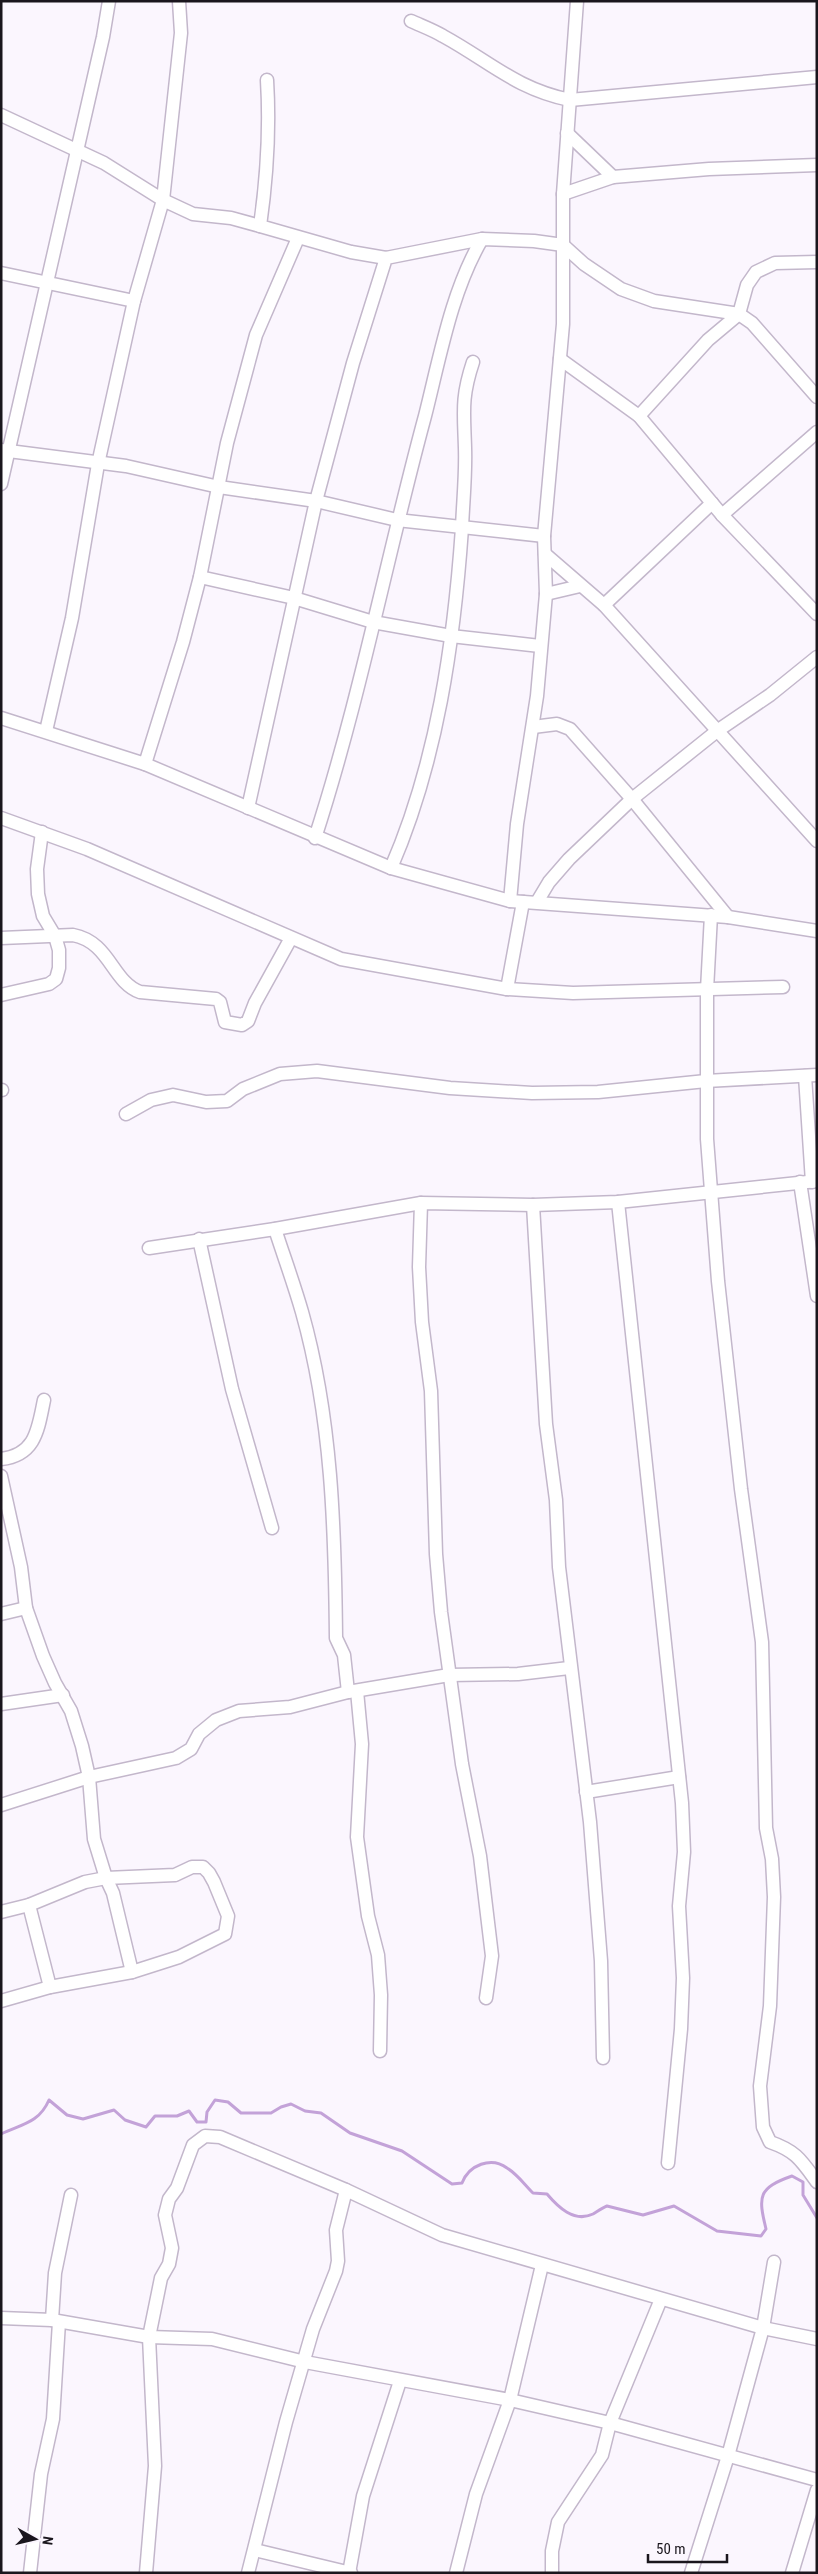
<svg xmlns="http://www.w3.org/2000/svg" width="818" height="2574" viewBox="0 0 818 2574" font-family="'Roboto Condensed',sans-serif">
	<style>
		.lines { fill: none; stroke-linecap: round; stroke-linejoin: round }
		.stream { stroke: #c3a2d8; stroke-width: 3 }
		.minor-casing { stroke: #c3b7cb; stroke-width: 15 }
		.minor { stroke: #fff; stroke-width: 12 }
	</style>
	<rect width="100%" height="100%" fill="#fbf6fe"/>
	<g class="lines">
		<path class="stream" d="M1,2134C22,2124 39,2123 49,2100L67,2115L83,2119L114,2110L125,2120L146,2127L155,2116H177L189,2111L197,2122H206L207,2112L215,2100L228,2102L241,2113H271L281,2107L291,2104L305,2111L321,2113L350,2133L402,2151L452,2184L462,2183C469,2165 491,2156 507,2168C517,2174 525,2185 533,2193L547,2194C558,2207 574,2223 593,2214C598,2211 602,2208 607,2206L643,2215L674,2206L717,2231L761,2236L766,2229C758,2196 758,2188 792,2176L803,2182V2195L817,2218"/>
		<g class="minor-casing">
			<g id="minor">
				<path d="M411,21C422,26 433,30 443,36C489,61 516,89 570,100L817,77"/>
				<path d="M267,80C270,129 267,177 260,226L351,252L386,258"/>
				<polyline points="1,115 104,163 163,200 193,214 231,218 260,226"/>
				<polyline points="567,133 613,177"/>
				<polyline points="563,194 613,177 709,169 817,165"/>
				<polyline points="1,273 134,301"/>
				<polyline points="560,359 639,416 722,515 817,614"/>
				<polyline points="639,416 708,340 739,314 747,285 756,272 775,263 817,262"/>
				<polyline points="1,450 126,466 219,487 316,501 397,520 544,536"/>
				<polyline points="1,484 103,37 109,1"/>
				<polyline points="722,515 817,432"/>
				<polyline points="545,554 604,605 817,841"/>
				<polyline points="200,577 294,598 373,622 451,636 540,646"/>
				<polyline points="546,594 580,586"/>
				<polyline points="604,605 712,503"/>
				<polyline points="1,718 145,764 391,868 510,901 728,917 817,931"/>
				<polyline points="533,727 557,724 570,729 632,799 728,917"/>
				<polyline points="46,731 72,618 98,464 134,301 163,200 181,33 179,1"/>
				<polyline points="145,764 183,642 200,577 227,443 256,335 298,238"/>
				<polyline points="248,808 316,501 353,363 386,258 482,239 534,241 563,245 584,264 621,289 654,301 739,314 752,323 817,397"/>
				<polyline points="1,818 87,849 341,959 507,989 573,993 783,987"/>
				<path d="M315,838C360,699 387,556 425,416C440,357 451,292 482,239"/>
				<path d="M391,868C437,762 454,643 462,528C463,502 466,474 465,448C464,412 461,398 473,362"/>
				<polyline points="510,901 517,824 537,696 546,594 544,536 563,324 563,194 577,1"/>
				<polyline points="537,902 549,882 569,859 632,799 717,731 770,695 817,657"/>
				<path d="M711,915L707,990V1139L718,1281L741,1489L762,1642L766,1828L772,1859L774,1897L770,2006L760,2086L763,2127L770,2142C796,2151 801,2160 817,2182"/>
				<path d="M1,938L73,935C110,942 112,982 140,992L216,999L220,1002L225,1022L242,1025L248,1021L255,1003L291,938"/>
				<polyline points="507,989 523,902"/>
				<polyline points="1,995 49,984 56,979 59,968 59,950 55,936 43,916 38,894 37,869 42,832"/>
				<polyline points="805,1076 812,1182"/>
				<polyline points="1,1090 2,1090"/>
				<polyline points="126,1114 151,1100 173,1095 206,1102 227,1101 243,1089 280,1074 317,1071 450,1088 532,1093 598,1092 706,1081 817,1075"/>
				<polyline points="800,1182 817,1296"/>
				<polyline points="618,1202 682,1803 684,1852 679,1906 683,1978 681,2029 668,2163"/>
				<polyline points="421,1203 419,1267 422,1322 431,1391 436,1554 441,1612 462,1764 480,1856 492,1956 486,1998"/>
				<polyline points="533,1205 546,1424 556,1500 559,1567 590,1822 601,1961 603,2058"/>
				<path d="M275,1229C284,1257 294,1284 302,1312C332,1418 335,1530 336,1638L344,1655L348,1692"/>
				<polyline points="199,1239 232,1389 272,1528"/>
				<polyline points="149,1248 275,1229 421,1203 533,1205 618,1202 817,1181"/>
				<path d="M1,1459C36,1455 38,1429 44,1400"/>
				<polyline points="1,1476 21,1567 26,1608 43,1656 55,1683 71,1711 82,1746 89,1777 94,1839 106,1878 113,1893 132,1972"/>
				<polyline points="1,1614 26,1608"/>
				<polyline points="357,1691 362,1744 357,1837 368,1916 378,1955 381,1995 380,2051"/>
				<polyline points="1,1704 63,1695"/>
				<polyline points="586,1792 679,1777"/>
				<polyline points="1,1805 89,1777 176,1758 191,1749 199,1734 216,1720 239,1711 290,1707 348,1692 449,1675 518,1674 569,1668"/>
				<polyline points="29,1905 50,1987"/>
				<polyline points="1,1912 29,1905 85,1882 106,1878 175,1875 192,1867 203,1867 209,1873 214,1882 228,1916 225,1934 179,1957 132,1972 50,1987 1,2001"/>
				<polyline points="1,2318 52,2320 149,2337 212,2339 305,2362 510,2400 610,2423 817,2480"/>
				<polyline points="52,2320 55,2273 71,2195"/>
				<polyline points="255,2550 351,2573"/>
				<polyline points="30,2573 41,2474 53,2419 59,2322"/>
				<polyline points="146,2573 155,2466 149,2337 161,2278 169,2264 172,2248 165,2215 169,2199 177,2188 193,2145 205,2136 220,2137 346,2190 442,2235 763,2328 817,2339"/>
				<polyline points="248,2573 286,2422 313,2329 336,2271 338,2261 336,2230 346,2190"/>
				<polyline points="349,2573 363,2496 400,2381"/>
				<polyline points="456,2573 476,2494 510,2400 542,2265"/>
				<polyline points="552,2573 552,2551 558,2522 602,2455 610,2423 661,2299"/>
				<polyline points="691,2573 728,2456 763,2328 774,2262"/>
				<polyline points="792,2573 817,2490"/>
			</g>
		</g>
		<use href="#minor" class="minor"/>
	</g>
	<rect width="818" height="2574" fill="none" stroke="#1a161d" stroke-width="5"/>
	<g transform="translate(35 2539) rotate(98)" stroke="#fbf6fe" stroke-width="4" paint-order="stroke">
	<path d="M0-4L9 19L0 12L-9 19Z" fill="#1a161d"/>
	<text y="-8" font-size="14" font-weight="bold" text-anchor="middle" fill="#1a161d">N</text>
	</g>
	<path d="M648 2554v8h79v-8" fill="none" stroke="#1a161d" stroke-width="2.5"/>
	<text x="656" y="2554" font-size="15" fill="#1a161d" stroke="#fbf6fe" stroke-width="4" paint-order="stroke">50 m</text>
</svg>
